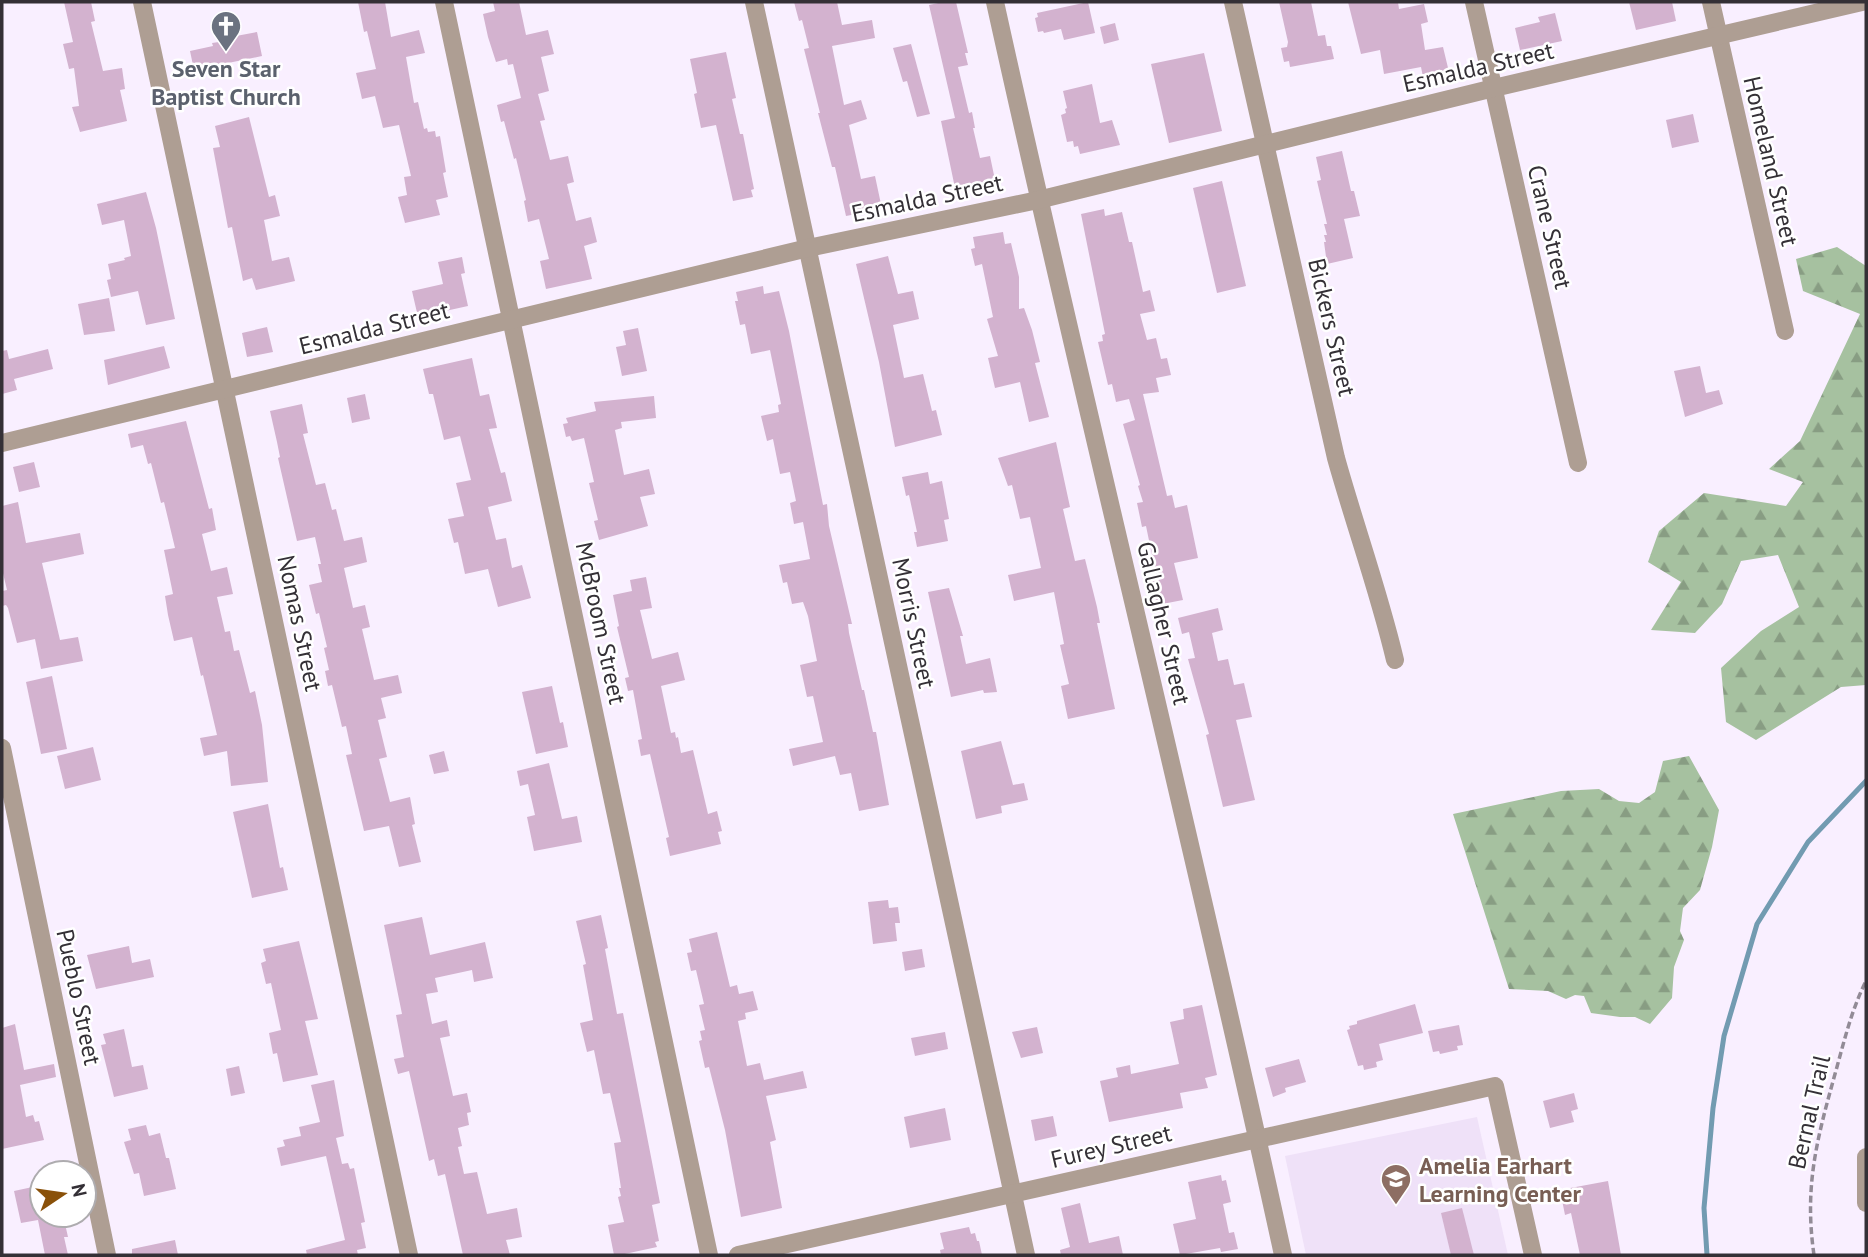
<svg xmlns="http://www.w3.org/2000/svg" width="1868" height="1257" viewBox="0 0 1868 1257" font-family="'PT Sans',sans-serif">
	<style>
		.built { fill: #efe1f8 }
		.forest { fill: url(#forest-firs) }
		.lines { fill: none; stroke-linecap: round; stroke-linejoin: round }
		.stream { stroke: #729bb1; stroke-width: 5 }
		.building { fill: #d3b2cf }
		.path { stroke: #928b96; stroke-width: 3.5; stroke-dasharray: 7 3.5; stroke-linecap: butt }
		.minor { stroke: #ae9e93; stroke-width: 18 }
		.labels { text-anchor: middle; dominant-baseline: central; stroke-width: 5; stroke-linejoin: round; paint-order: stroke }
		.street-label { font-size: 24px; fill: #343036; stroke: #fff }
		.worship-label { font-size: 24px; font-weight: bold; fill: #5b616d; stroke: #fff }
		.education-label { font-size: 24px; font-weight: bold; fill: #785e54; stroke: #fff; text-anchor: start }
	</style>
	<defs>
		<pattern id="forest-firs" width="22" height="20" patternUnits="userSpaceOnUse" patternTransform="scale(1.75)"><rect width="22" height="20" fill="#a6c1a0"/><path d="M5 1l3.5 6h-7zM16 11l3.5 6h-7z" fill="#889d83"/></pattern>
	</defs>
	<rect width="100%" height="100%" fill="#f9efff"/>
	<polygon class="built" points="1477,1117 1508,1255 1306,1255 1285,1156"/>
	<g class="forest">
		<polygon points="1837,247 1866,266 1866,685 1841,687 1756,740 1726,722 1721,668 1761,631 1799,607 1778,555 1741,561 1722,604 1695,633 1651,630 1681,582 1648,562 1659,531 1704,493 1786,506 1803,482 1769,469 1800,441 1860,314 1803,291 1796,259"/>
		<polygon points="1689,756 1719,810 1712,847 1700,890 1683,908 1680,931 1684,940 1674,967 1672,998 1650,1024 1635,1017 1620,1017 1591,1013 1584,996 1575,995 1566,999 1548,991 1509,989 1453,814 1561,791 1599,789 1619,801 1639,803 1655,792 1663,761"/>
	</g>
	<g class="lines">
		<polyline class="stream" points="1707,1255 1704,1208 1713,1108 1724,1036 1757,924 1808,842 1866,781"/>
	</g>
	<g class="building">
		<polygon points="64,2 91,2 95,21 91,22 103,71 122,68 125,89 120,90 127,121 80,132 72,107 79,106 74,68 69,69 63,44 73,42"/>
		<polygon points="358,2 385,2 391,37 419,30 425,53 406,57 414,103 418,102 424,129 427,128 428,132 435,131 436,137 440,136 446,172 443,173 448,197 436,200 440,215 405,223 398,197 407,195 404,177 411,176 399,125 383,128 375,96 362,99 356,73 376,69 367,31 364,32"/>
		<polygon points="493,2 519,2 526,35 548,30 554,54 541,57 549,91 538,94 545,120 540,121 550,160 568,156 574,182 567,184 576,221 591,217 597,242 584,246 592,279 546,289 540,261 549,259 539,219 528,222 524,201 526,200 516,158 514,159 504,121 501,122 497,105 521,98 513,64 508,65 507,59 496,62 488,37 483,14 495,11"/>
		<polygon points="794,2 837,2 842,25 872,20 875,38 832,46 844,105 861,100 867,119 849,125 861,179 875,176 882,209 846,216 835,167 832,167 818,113 820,113 804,49 809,48 802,20 799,21"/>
		<polygon points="943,2 956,2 968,53 965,53 968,65 958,67 969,113 972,112 975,128 973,128 980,158 990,156 995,180 955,188 941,121 955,118 929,5"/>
		<polygon points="1088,2 1095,33 1064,40 1061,29 1044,33 1043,31 1038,32 1035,18 1038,17 1037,13"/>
		<polygon points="1279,2 1311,2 1318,36 1325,35 1327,46 1331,46 1334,59 1290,67 1289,61 1284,62 1281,48 1287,47 1288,42"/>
		<polygon points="1348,2 1398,2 1399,9 1424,4 1428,22 1421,24 1425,50 1443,47 1449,72 1423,77 1421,67 1384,74 1380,50 1361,54"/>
		<polygon points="1629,2 1672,2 1676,21 1636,30"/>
		<polygon points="1555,13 1562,41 1520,50 1515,28 1540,22 1538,17"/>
		<polygon points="1115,23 1119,40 1104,44 1100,27"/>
		<polygon points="257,32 262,56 194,70 190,51 213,46 212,43 219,42 218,37 235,33 236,36"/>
		<polygon points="911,44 930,114 917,117 907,81 903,82 893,48"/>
		<polygon points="726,52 736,98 732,99 740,134 743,134 754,189 751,190 753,197 733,201 716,125 701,128 694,94 697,93 690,59"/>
		<polygon points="1204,53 1222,131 1169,143 1151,64"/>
		<polygon points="1092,84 1100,123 1112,120 1120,145 1080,154 1078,146 1074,147 1073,141 1067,142 1061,115 1066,113 1065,109 1067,108 1063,91"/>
		<polygon points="1693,114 1699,142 1672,148 1666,120"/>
		<polygon points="249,117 269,197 275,195 280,216 264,220 272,261 289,257 295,281 256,290 252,278 243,281 232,227 228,228 213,148 220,147 215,126"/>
		<polygon points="1342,151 1351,191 1354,191 1360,216 1344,219 1353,258 1327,264 1324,242 1326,242 1324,235 1327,235 1324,224 1327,224 1317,181 1321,180 1316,157"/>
		<polygon points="1222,181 1246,286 1217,293 1193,188"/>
		<polygon points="146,192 156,228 175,319 146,325 138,291 111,297 107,280 111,279 108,264 125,260 124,258 131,256 124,220 102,225 97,204"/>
		<polygon points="1104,209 1105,216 1122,212 1129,242 1132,242 1143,292 1150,290 1155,311 1140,314 1147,340 1156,338 1161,359 1167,358 1171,375 1156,378 1159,392 1143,394 1167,496 1172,495 1175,508 1187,505 1198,558 1174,563 1183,600 1157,605 1151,580 1157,579 1146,526 1142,527 1137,503 1143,502 1138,486 1140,485 1123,424 1135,420 1129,399 1116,402 1112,384 1108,385 1098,342 1103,341 1102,335 1105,334 1081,214"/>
		<polygon points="1003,232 1005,244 1011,243 1019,277 1019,309 1024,308 1032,330 1040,362 1035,363 1049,417 1029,422 1020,382 995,388 988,358 998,356 987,319 993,317 982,264 975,266 971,249 975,248 973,237"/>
		<polygon points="888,256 898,294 913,291 919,319 893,325 904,378 923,374 932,411 936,410 942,435 895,447 879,362 856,264"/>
		<polygon points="462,257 465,273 461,274 468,306 418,317 412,291 443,284 438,262"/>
		<polygon points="763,286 764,294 779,291 789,331 823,505 827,504 829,526 852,624 848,624 849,633 862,690 864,690 873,732 876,732 889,805 859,811 851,773 840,775 835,756 793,766 789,749 823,742 813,696 807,697 800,665 817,661 808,616 803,602 792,604 787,582 783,583 779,565 810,559 803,522 794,524 790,503 796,501 790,472 780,474 773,439 767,441 761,416 779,412 778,405 781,404 770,350 751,354 745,324 740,325 735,301 738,301 736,292"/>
		<polygon points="109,298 115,331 84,335 78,304"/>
		<polygon points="267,327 273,352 247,357 242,333"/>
		<polygon points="638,328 647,371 622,376 616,347 626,345 623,331"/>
		<polygon points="164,346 170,368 108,385 104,360"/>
		<polygon points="48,349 53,369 14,379 17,390 2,394 2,351 7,350 9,359"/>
		<polygon points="472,358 480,396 489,394 497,428 489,429 501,473 505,472 512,501 488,507 496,540 506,538 512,568 522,565 531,598 498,607 488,569 465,574 458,542 454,543 448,519 464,516 456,483 471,480 460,436 444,440 433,394 429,394 423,369"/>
		<polygon points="1700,366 1706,393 1719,390 1723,404 1685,417 1674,371"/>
		<polygon points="365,394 370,419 352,423 347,398"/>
		<polygon points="654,396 656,418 621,422 622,428 615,430 624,475 649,469 655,494 640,497 648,526 599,540 594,521 598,520 589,483 594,482 584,438 572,441 570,436 566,437 563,424 568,423 566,418 596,411 594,402"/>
		<polygon points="302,404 308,433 303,434 316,485 325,483 332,510 336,509 344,541 362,537 367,562 344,568 353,608 365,605 370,627 362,629 374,680 398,675 402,693 381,698 386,718 378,720 387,757 379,759 390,802 410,797 415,824 412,825 421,862 399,867 389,826 364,831 346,755 352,754 346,726 342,727 332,685 328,686 325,671 329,670 324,648 327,647 319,613 316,614 309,585 322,582 318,564 321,564 315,537 297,541 278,458 280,457 277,442 270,411"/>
		<polygon points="186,421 209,509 212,508 216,530 202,534 211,571 227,567 233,594 217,597 225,632 230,631 234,651 239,650 250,693 255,691 262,725 268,782 231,786 227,751 204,756 200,738 217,735 203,675 201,676 192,637 174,641 168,615 165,596 173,594 164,550 175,548 164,502 161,503 151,463 148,464 143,445 131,448 128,434"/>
		<polygon points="1056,442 1070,507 1063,509 1075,561 1085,559 1097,607 1100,623 1097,623 1115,709 1068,719 1061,686 1069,684 1060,645 1064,644 1054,592 1014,601 1008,575 1041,568 1030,517 1020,519 1012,485 1008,486 998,458"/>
		<polygon points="34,462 40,487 19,492 13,467"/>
		<polygon points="928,472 930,484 942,481 949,519 944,520 948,541 917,547 914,532 917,532 909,495 906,496 902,477"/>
		<polygon points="18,502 26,543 80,533 84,554 42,563 60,640 78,637 83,661 41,669 35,639 17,643 8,608 6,605 2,606 2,591 7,590 2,569 2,506"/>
		<polygon points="646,577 652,608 640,610 652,659 678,652 685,680 661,686 671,733 675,732 676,738 678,737 681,753 693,750 708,814 717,811 722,831 718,832 721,844 670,856 666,838 669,837 650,754 641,756 638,740 642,739 633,690 628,691 625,678 629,677 617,627 619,626 613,595 632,591 630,580"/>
		<polygon points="949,588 963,636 960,636 966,664 990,658 997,692 984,693 983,690 951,697 928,592"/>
		<polygon points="1218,608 1223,630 1212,633 1218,661 1228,659 1234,685 1244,683 1252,717 1236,720 1255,800 1223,807 1206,735 1209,734 1188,659 1195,658 1189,632 1182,634 1178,618"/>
		<polygon points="52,676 67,749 41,754 26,682"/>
		<polygon points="552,686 560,723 563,722 568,747 536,754 522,692"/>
		<polygon points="1001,741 1013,785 1024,783 1028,800 1001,806 1002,813 976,819 961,751"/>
		<polygon points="93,747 101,780 65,789 57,756"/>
		<polygon points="444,751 449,771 434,774 429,755"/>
		<polygon points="549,763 562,819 577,816 582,842 534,851 527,817 535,815 528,784 520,786 517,771"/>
		<polygon points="268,804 280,868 283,867 288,890 252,898 233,812"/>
		<polygon points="888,900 889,908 898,907 900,923 895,923 897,941 873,944 868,902"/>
		<polygon points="601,915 608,948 605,949 617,1014 623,1013 660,1203 652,1205 659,1241 655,1242 657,1247 620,1255 614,1255 608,1225 624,1222 618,1197 621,1196 619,1188 621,1188 614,1143 621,1142 610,1093 603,1094 594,1050 587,1052 580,1023 593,1020 583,965 586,964 576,921"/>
		<polygon points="422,917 430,955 485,942 493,978 474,982 472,970 435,978 438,992 426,994 432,1024 447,1020 450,1036 440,1038 453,1096 467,1093 471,1112 467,1113 469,1125 458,1128 462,1146 458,1147 464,1174 477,1172 487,1214 517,1208 522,1237 506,1240 510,1255 463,1255 445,1174 438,1176 434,1159 429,1161 409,1071 398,1074 394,1059 404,1057 396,1015 402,1014 384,925"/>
		<polygon points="717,932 730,987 737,985 739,994 753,991 758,1010 745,1013 746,1019 738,1021 747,1066 760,1063 764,1080 803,1071 807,1088 766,1096 776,1140 770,1142 782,1208 741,1217 725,1130 709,1067 705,1068 699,1041 702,1040 700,1031 705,1030 699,1005 704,1004 696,970 691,971 687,953 692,952 689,939"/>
		<polygon points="299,941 318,1019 305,1021 318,1075 283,1082 277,1053 273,1054 269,1033 281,1030 271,983 266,984 261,963 266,961 263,949"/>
		<polygon points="129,946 132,963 150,959 154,977 96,989 87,955"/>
		<polygon points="922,949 925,967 905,971 902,952"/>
		<polygon points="1415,1004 1423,1033 1379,1044 1383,1060 1376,1062 1377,1067 1364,1070 1363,1065 1358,1066 1347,1030 1350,1029 1349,1026 1357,1024 1357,1021"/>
		<polygon points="1202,1005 1217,1075 1205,1078 1208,1088 1180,1093 1183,1108 1109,1122 1100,1081 1118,1077 1116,1068 1130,1065 1131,1074 1179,1064 1170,1022 1184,1019 1183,1009"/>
		<polygon points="15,1024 24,1070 54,1064 56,1077 20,1085 26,1117 33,1115 35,1122 39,1121 44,1140 2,1149 2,1028"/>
		<polygon points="1459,1025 1463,1045 1457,1046 1458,1050 1440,1054 1439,1051 1433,1052 1428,1031"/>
		<polygon points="1037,1027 1043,1053 1021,1058 1012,1032"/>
		<polygon points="124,1029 132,1067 143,1065 148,1089 114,1097 101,1045 106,1044 103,1034"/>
		<polygon points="945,1032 948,1049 915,1056 911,1038"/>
		<polygon points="1299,1059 1306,1082 1285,1088 1286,1092 1273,1097 1265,1068"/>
		<polygon points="239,1066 245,1093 231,1096 226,1069"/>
		<polygon points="334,1080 344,1136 336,1138 342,1164 348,1163 350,1169 354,1168 365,1222 361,1223 366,1248 357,1250 358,1255 307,1255 306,1250 345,1240 326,1156 281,1166 277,1148 285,1146 283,1140 301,1136 299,1127 320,1122 311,1085"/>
		<polygon points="1574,1093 1578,1109 1571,1111 1574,1122 1550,1128 1543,1101"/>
		<polygon points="945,1108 951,1140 910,1148 904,1117"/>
		<polygon points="1053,1116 1057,1136 1035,1141 1031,1120"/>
		<polygon points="146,1125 149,1136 160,1133 166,1158 169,1158 176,1189 144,1196 139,1173 134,1174 124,1142 131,1140 128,1129"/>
		<polygon points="1221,1175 1222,1181 1226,1180 1231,1202 1223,1204 1229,1233 1234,1232 1238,1249 1221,1252 1220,1248 1180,1255 1173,1224 1196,1219 1188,1182"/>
		<polygon points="1608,1181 1621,1255 1580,1255 1571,1213 1565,1215 1562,1200 1567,1199 1565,1189"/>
		<polygon points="42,1185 42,1215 63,1215 68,1237 64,1237 68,1255 45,1255 38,1220 21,1223 14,1191"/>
		<polygon points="1080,1203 1089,1243 1119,1236 1123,1255 1061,1255 1060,1250 1070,1247 1061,1208"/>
		<polygon points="1462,1208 1474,1255 1451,1255 1441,1213"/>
		<polygon points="969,1227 971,1234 975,1233 977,1241 979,1241 982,1255 941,1255 940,1250 944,1249 940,1233"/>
		<polygon points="175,1240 178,1255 132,1255 132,1249"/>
	</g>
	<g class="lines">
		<path class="path" d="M1814,1255C1804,1186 1817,1139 1835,1074C1844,1042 1851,1011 1866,981"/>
		<g class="minor">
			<polyline points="142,2 409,1255"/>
			<polyline points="444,2 709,1255"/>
			<polyline points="754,2 1026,1255"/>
			<path d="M995,2C1087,420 1192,836 1283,1255"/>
			<path d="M1233,2L1336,458C1355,526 1379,592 1395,660"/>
			<polyline points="1474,2 1578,463"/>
			<polyline points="1711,2 1785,331"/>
			<polyline points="2,443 808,248 1038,200 1494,88 1862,2"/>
			<polyline points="2,748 107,1255"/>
			<polyline points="1866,1157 1866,1203"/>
			<polyline points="738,1255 1495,1086 1533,1255"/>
		</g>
	</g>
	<defs>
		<g id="church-pin" transform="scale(1.575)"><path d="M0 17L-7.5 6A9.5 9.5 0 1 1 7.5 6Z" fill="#6b7280" stroke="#fff"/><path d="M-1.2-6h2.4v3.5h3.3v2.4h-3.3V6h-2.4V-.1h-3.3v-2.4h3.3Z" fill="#fff"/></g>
		<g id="school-pin" transform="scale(1.575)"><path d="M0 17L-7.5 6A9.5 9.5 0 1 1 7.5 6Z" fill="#8d6e63" stroke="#fff"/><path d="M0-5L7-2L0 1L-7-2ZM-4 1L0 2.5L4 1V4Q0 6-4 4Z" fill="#fff"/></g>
	</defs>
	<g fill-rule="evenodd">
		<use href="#church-pin" x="226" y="26"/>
		<use href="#school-pin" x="1396" y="1179"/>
	</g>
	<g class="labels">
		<g class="street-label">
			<text transform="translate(1478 67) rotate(-13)">Esmalda Street</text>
			<text transform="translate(1771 161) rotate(77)">Homeland Street</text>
			<text transform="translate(927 198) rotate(-12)">Esmalda Street</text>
			<text transform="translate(1550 227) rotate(77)">Crane Street</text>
			<text transform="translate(1332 327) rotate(77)">Bickers Street</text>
			<text transform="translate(374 328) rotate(-14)">Esmalda Street</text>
			<text transform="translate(300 623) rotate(78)">Nomas Street</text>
			<text transform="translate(601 623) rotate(78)">McBroom Street</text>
			<text transform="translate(914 623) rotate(78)">Morris Street</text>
			<text transform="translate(1164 623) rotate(77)">Gallagher Street</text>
			<text transform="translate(79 997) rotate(78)">Pueblo Street</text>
			<text transform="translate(1809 1112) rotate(-77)">Bernal Trail</text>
			<text transform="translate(1111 1146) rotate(-13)">Furey Street</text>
		</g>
		<g class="worship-label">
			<text x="226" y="68">Seven Star<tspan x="226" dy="28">Baptist Church</tspan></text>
		</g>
		<g class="education-label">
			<text x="1419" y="1165">Amelia Earhart<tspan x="1419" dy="28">Learning Center</tspan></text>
		</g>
	</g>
	<rect width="1868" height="1257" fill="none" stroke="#343036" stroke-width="7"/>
	<g transform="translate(63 1194) rotate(77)"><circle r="33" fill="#ffffff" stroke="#aeacaf" stroke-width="2"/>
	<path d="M0-5L12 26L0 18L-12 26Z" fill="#8a5109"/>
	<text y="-10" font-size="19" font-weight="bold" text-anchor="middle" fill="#343036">N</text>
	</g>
</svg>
